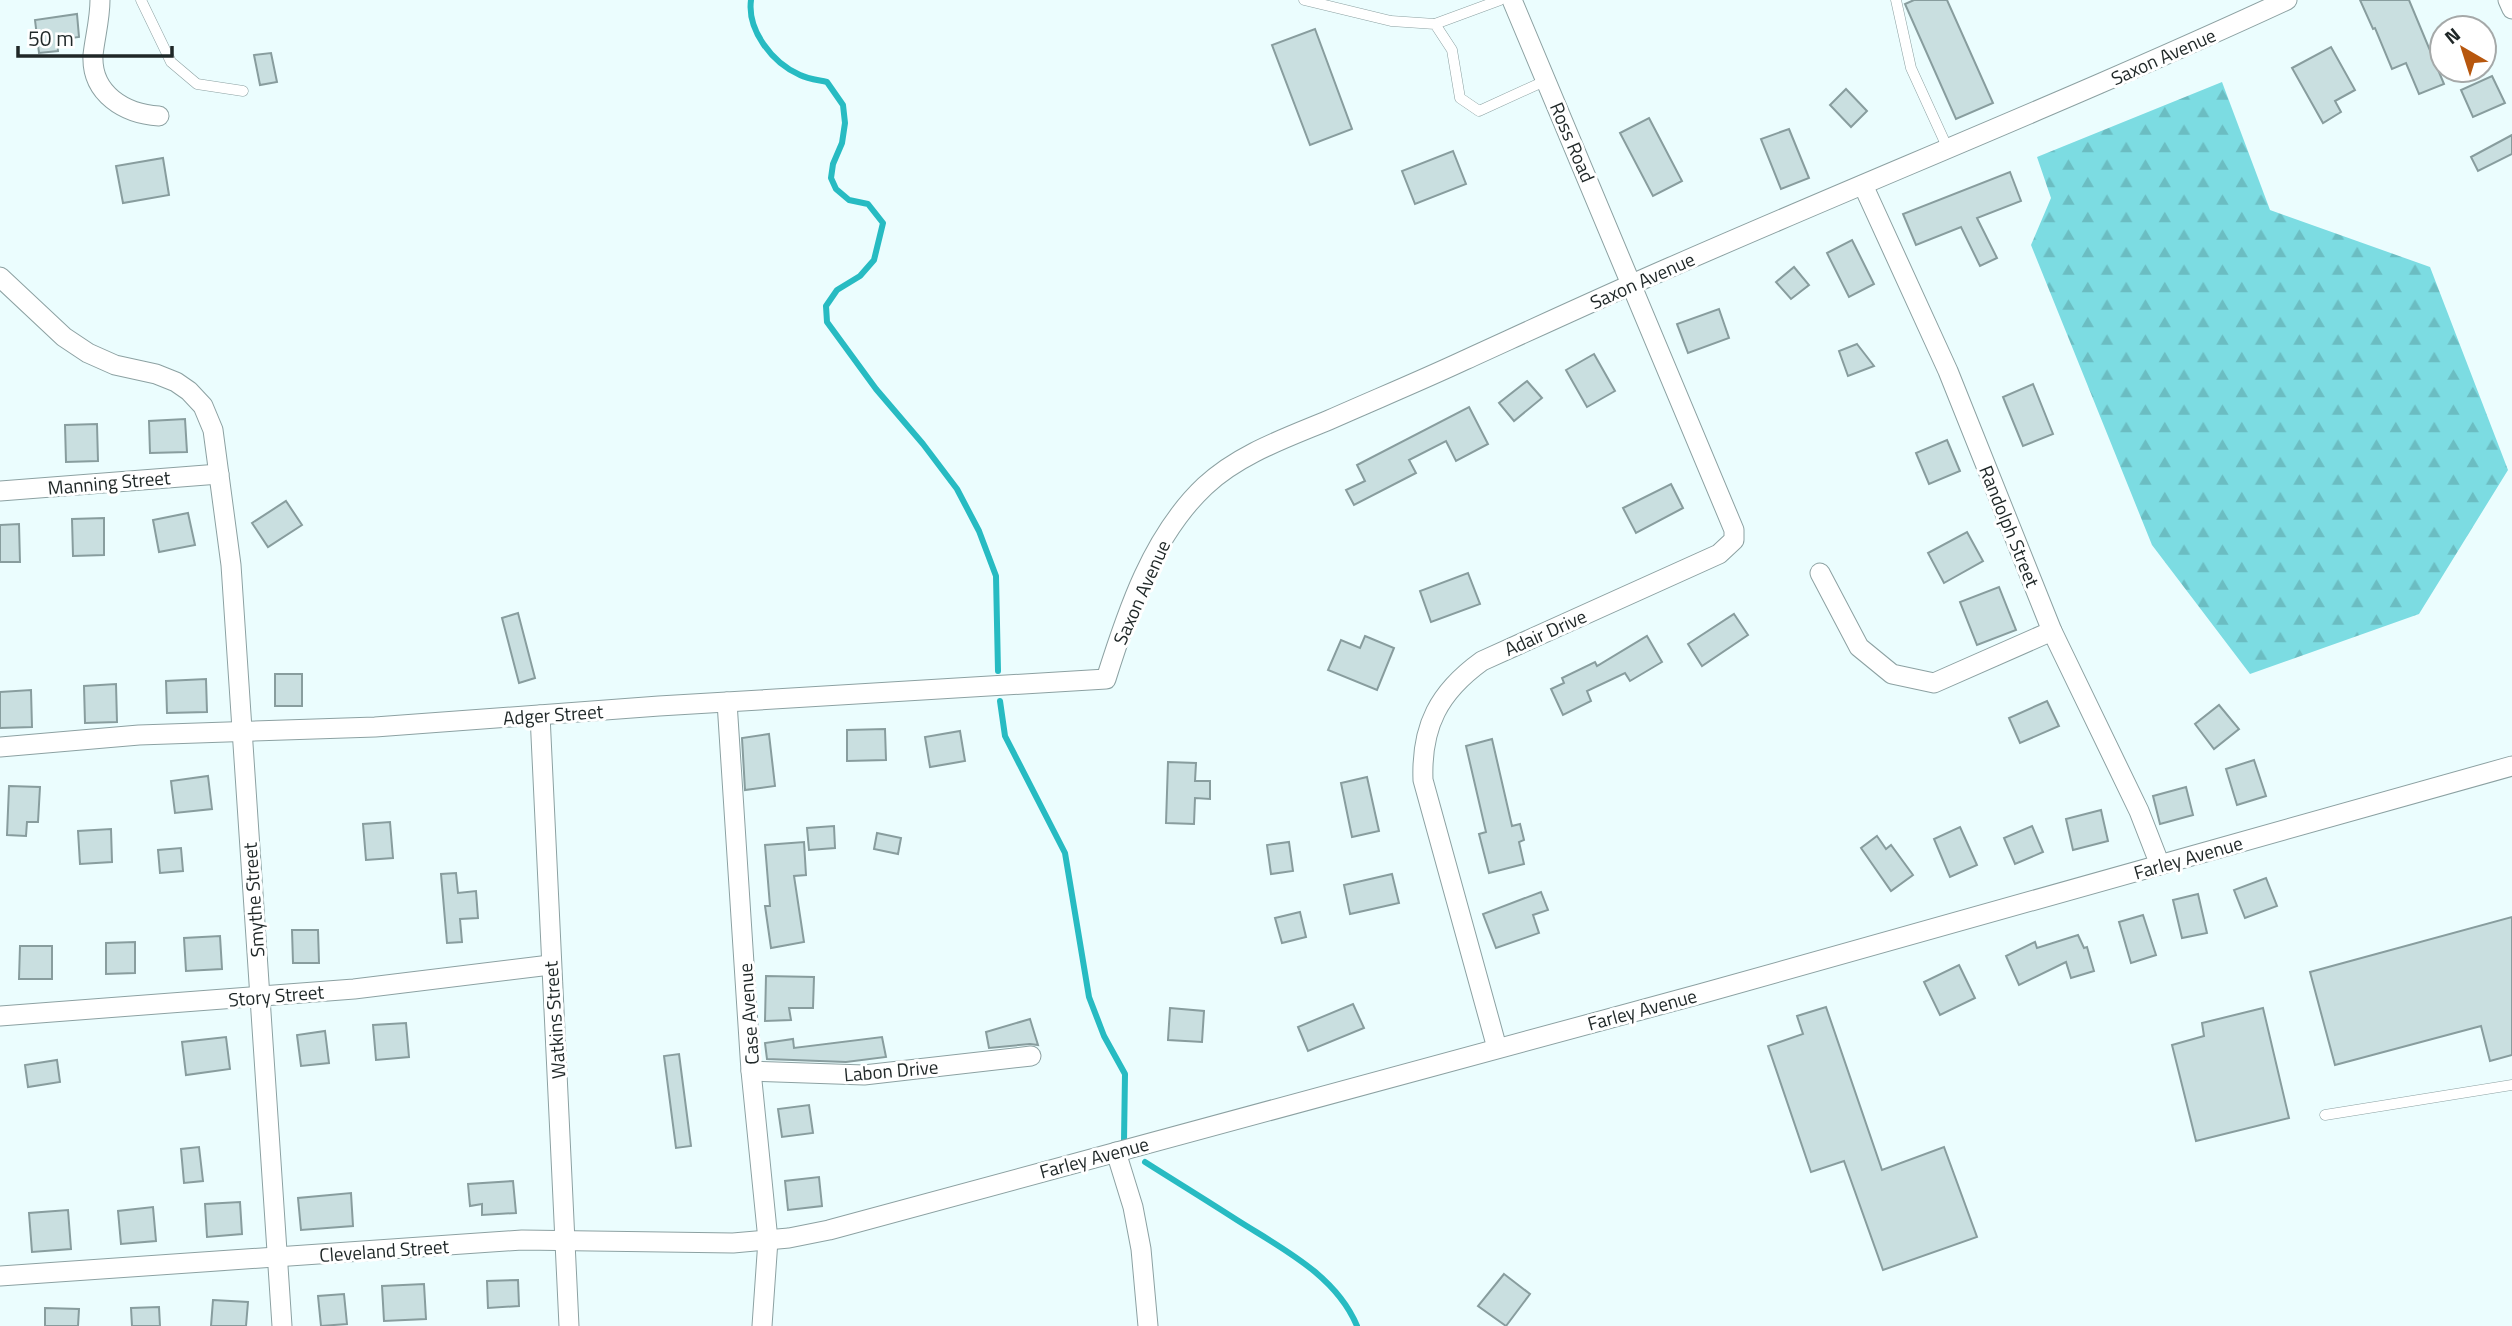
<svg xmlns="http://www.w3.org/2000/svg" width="2512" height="1326" viewBox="0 0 2512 1326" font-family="'Titillium Web',sans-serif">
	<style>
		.forest { fill: url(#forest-firs) }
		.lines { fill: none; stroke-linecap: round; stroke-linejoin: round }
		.stream { stroke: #27bbc2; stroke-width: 6 }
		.building { fill: #c9dfe0; stroke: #889d9e; stroke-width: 2 }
		.service-casing { stroke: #8ca1a2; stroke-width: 11 }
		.minor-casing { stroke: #8ca1a2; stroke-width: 21 }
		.service { stroke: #fff; stroke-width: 10 }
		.minor { stroke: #fff; stroke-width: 19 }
		.labels { text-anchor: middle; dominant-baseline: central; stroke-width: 6; stroke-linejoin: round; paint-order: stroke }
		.street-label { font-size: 19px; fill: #1f2727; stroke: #fff }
	</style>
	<defs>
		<pattern id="forest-firs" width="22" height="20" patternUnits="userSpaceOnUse" patternTransform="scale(1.75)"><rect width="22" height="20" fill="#7cdce2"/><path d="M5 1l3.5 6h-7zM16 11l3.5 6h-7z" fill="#6bbdc2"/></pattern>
	</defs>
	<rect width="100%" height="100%" fill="#ebfdfe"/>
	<polygon class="forest" points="2222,82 2270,210 2430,267 2508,470 2419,614 2250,674 2152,545 2031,245 2051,198 2037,157"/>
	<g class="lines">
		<g class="stream">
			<path d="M751,0C747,30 772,63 800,75C808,79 818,80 827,82L843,105L845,123L842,143L833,164L831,178L836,189L849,200L868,204L883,223L874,260L860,276L837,290L826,306L827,322L876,389L923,444L957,489L979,531L996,576L998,671"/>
			<polyline points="1000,701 1005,736 1065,853 1089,997 1104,1036 1125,1074 1124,1141"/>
			<path d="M1145,1162C1175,1181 1206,1200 1237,1220C1281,1248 1336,1275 1357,1326"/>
		</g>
	</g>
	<g class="building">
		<polygon points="1914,0 1947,0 1993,103 1956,119 1905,4"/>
		<polygon points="2360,0 2409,0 2444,84 2419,94 2406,63 2392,69 2375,28 2373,29"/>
		<polygon points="77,14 79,37 57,40 58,51 39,53 35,20"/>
		<polygon points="1315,29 1352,129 1310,145 1272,45"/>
		<polygon points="2331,47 2355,90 2335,101 2341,112 2323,123 2292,68"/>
		<polygon points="271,53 277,82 260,85 254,55"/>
		<polygon points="2492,76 2505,103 2473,117 2461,90"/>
		<polygon points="1846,89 1867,111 1851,127 1830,105"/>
		<polygon points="1649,118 1682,181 1653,196 1620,133"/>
		<polygon points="1789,129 1809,178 1781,189 1761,139"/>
		<polygon points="2512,135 2512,154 2478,171 2471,157"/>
		<polygon points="1453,151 1466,184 1415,204 1402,171"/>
		<polygon points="163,158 169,195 123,203 116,166"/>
		<polygon points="2010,172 2021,201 1977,218 1997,258 1980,266 1961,227 1916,245 1903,214"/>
		<polygon points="1852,240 1874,284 1849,297 1827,253"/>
		<polygon points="1794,267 1809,285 1791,299 1776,282"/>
		<polygon points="1719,309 1729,338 1688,353 1677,324"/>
		<polygon points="1857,344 1874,366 1848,376 1839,351"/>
		<polygon points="1594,354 1615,391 1587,407 1566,370"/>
		<polygon points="1527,381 1542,398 1514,421 1499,403"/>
		<polygon points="2033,384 2053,434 2023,446 2003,397"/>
		<polygon points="1469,407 1488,444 1456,461 1446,441 1409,460 1416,473 1354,505 1346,490 1365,481 1357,465"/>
		<polygon points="185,419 187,452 150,453 149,421"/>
		<polygon points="97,424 98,461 66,462 65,425"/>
		<polygon points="1947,440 1960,471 1929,484 1916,453"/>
		<polygon points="1671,484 1683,508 1636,533 1623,508"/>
		<polygon points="286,501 302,525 268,547 252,523"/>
		<polygon points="188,513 195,545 159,552 153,520"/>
		<polygon points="104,518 104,555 73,556 72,519"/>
		<polygon points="19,524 20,562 0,562 0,525"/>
		<polygon points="1967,532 1983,561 1944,583 1928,553"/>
		<polygon points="1468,573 1480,604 1431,622 1420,591"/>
		<polygon points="1999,587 2016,630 1977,645 1960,602"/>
		<polygon points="518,613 535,678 519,683 502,618"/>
		<polygon points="1734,614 1748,635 1702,666 1688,644"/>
		<polygon points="1365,636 1394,648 1377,690 1328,670 1341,640 1360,648"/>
		<polygon points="1647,636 1662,662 1630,681 1625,673 1587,691 1591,701 1563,715 1551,689 1564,683 1562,678 1595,662 1597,666"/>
		<rect x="275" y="674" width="27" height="32"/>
		<polygon points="206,679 207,712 167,713 166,681"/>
		<polygon points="116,684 117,722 85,723 84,686"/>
		<polygon points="31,690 32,727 0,728 0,692"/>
		<polygon points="2047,701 2059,726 2020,743 2009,718"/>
		<polygon points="2219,705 2239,729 2214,749 2195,724"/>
		<polygon points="885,729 886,760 847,761 847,730"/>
		<polygon points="960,731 965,761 930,767 925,737"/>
		<polygon points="769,734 775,786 745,790 742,738"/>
		<polygon points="1492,739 1512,826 1520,824 1524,840 1519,842 1524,864 1489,873 1479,834 1486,832 1466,746"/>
		<polygon points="2254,760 2266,796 2237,805 2226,769"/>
		<polygon points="1168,762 1196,763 1195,781 1210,781 1210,799 1195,798 1194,824 1166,823"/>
		<polygon points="208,776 212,809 175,813 171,781"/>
		<polygon points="1367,777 1379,831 1352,837 1341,783"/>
		<polygon points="9,786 40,787 38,822 27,822 26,836 7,835"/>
		<polygon points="2186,787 2193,815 2160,824 2153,796"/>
		<polygon points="2101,810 2108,841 2073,850 2066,819"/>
		<polygon points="390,822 393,858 366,860 363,824"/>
		<polygon points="834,826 835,848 809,850 807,828"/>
		<polygon points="2032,826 2043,852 2015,864 2004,838"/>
		<polygon points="1960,827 1977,865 1950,877 1934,839"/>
		<polygon points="111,829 112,862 80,864 78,831"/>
		<polygon points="877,833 901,838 898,854 874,849"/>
		<polygon points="1877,836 1886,849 1891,845 1913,875 1891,891 1861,848"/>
		<polygon points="804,842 806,875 794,876 804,942 771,948 765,906 770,906 765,845"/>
		<polygon points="1289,842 1293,871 1271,874 1267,845"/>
		<polygon points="181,848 183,871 160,873 158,850"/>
		<polygon points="456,873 458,893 476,891 478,918 460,919 462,942 447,943 441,874"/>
		<polygon points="1392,874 1399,903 1350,914 1344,885"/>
		<polygon points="2266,878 2277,906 2245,918 2234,890"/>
		<polygon points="1541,892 1548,910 1533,915 1539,933 1496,948 1483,914"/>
		<polygon points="2198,894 2207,933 2182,938 2173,900"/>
		<polygon points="1300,912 1306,937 1282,943 1275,918"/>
		<polygon points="2143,915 2156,955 2131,963 2119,922"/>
		<polygon points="2512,917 2512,1055 2490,1061 2481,1026 2335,1065 2310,972"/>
		<polygon points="292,930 318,930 319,963 293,963"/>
		<polygon points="2078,935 2084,948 2087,947 2094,971 2071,978 2066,962 2019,985 2006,956 2035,942 2037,948"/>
		<polygon points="220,936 222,969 186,971 184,938"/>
		<polygon points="135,942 135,973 106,974 106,943"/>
		<polygon points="20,946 52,946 52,979 19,979"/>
		<polygon points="1959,965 1975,998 1940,1015 1924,982"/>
		<polygon points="766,976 814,977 813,1008 789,1008 791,1020 765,1021"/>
		<polygon points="1353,1004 1364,1028 1308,1051 1298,1027"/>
		<polygon points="1826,1007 1882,1170 1944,1147 1977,1237 1883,1270 1844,1161 1811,1172 1768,1046 1803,1034 1797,1016"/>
		<polygon points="1170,1008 1204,1011 1202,1042 1168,1040"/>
		<polygon points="2263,1008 2289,1118 2196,1141 2172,1045 2204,1036 2202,1023"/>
		<polygon points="1030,1019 1038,1045 1030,1044 989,1048 986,1032"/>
		<polygon points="406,1023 409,1057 376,1060 373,1025"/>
		<polygon points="325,1031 329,1063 301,1066 297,1035"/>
		<polygon points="226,1037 230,1069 186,1075 182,1042"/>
		<polygon points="882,1037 886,1057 846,1062 767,1059 765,1043 793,1039 794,1048"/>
		<polygon points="679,1054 691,1146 676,1148 664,1056"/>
		<polygon points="57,1060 60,1082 28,1087 25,1065"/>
		<polygon points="809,1105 813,1133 782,1137 778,1109"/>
		<polygon points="199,1147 203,1181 184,1183 181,1149"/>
		<polygon points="819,1177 822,1206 788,1210 785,1181"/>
		<polygon points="513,1181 516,1213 482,1215 482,1204 470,1206 468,1184"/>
		<polygon points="351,1193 353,1226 301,1230 298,1198"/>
		<polygon points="240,1202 242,1234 207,1237 205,1204"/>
		<polygon points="153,1207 156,1241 121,1244 118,1211"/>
		<polygon points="68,1210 71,1249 32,1252 29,1213"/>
		<polygon points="1504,1274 1530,1294 1506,1326 1478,1306"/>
		<polygon points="518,1280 519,1306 488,1308 487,1281"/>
		<polygon points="424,1284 426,1319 384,1321 382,1286"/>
		<polygon points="344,1294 347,1324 321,1326 318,1296"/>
		<polygon points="213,1300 248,1302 246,1326 211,1326"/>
		<polygon points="159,1307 160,1326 132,1326 131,1308"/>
		<polygon points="45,1308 79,1309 78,1326 45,1326"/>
	</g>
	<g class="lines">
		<g class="service-casing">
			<g id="service">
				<polyline points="141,0 171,62 197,84 243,91"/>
				<polyline points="1304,0 1391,21 1435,24 1452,50 1460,98 1479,111 1547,80"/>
				<polyline points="1896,0 1911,68 1948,149"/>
				<polyline points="1435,24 1500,0"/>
				<polyline points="2325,1115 2512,1085"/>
			</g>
		</g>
		<g class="minor-casing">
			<g id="minor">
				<path d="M100,0C100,19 95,37 93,55C91,94 125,114 159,116"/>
				<polyline points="2508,0 2512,9"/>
				<polyline points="1863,185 1948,371 2052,631 2139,811 2160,865"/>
				<polyline points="0,277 64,337 88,353 115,365 156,374 176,382 189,391 203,406 213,430 231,565 282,1326"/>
				<polyline points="0,491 219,474"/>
				<polyline points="1820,573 1859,647 1892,674 1934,683 2052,631"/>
				<polyline points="727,702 751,1071 768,1240 762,1326"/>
				<polyline points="540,715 569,1326"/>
				<path d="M0,747L139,735L375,727L659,706L1106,679C1127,612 1152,536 1205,486C1239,454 1286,438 1329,420C1374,400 1420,381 1465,360C1533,329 1602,297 1671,267C1876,177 2084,94 2287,0"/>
				<polyline points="0,1016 354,989 550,965"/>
				<path d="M1497,1048L1423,780C1421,726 1439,692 1482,661L1719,554L1734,540V530L1512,0"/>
				<polyline points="751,1071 864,1075 1031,1056"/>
				<polyline points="1116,1152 1133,1207 1141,1249 1148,1326"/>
				<polyline points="0,1276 522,1240 733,1243 789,1238 829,1230 1700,994 2512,766"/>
			</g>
		</g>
		<use href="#service" class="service"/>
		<use href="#minor" class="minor"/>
	</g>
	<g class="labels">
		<g class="street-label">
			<text transform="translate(2163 56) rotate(-24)">Saxon Avenue</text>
			<text transform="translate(1573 142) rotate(67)">Ross Road</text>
			<text transform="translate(1642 280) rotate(-24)">Saxon Avenue</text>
			<text transform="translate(109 482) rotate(-5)">Manning Street</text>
			<text transform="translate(2010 526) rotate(68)">Randolph Street</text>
			<text transform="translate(1141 592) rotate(-66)">Saxon Avenue</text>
			<text transform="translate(1545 632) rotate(-24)">Adair Drive</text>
			<text transform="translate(553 714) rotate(-4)">Adger Street</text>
			<text transform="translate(2188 857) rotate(-16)">Farley Avenue</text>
			<text transform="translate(253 900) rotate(-94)">Smythe Street</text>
			<text transform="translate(276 995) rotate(-5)">Story Street</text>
			<text transform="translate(1642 1009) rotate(-15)">Farley Avenue</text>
			<text transform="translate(748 1014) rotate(-94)">Case Avenue</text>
			<text transform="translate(554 1020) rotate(-94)">Watkins Street</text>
			<text transform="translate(891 1070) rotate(-5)">Labon Drive</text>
			<text transform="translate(1094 1157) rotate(-15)">Farley Avenue</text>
			<text transform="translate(384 1250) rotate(-4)">Cleveland Street</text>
		</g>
	</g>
	<g transform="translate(2463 49) rotate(321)"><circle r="33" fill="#ffffff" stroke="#a5a9a9" stroke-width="2"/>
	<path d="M0-5L12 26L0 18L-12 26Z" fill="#b7570e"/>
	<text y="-10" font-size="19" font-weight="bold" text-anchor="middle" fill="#1f2727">N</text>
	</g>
	<path d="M18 46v10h154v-10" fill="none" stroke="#1f2727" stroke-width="3.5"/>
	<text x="28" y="46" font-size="21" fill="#1f2727" stroke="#ffffff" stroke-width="5" paint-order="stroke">50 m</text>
</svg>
